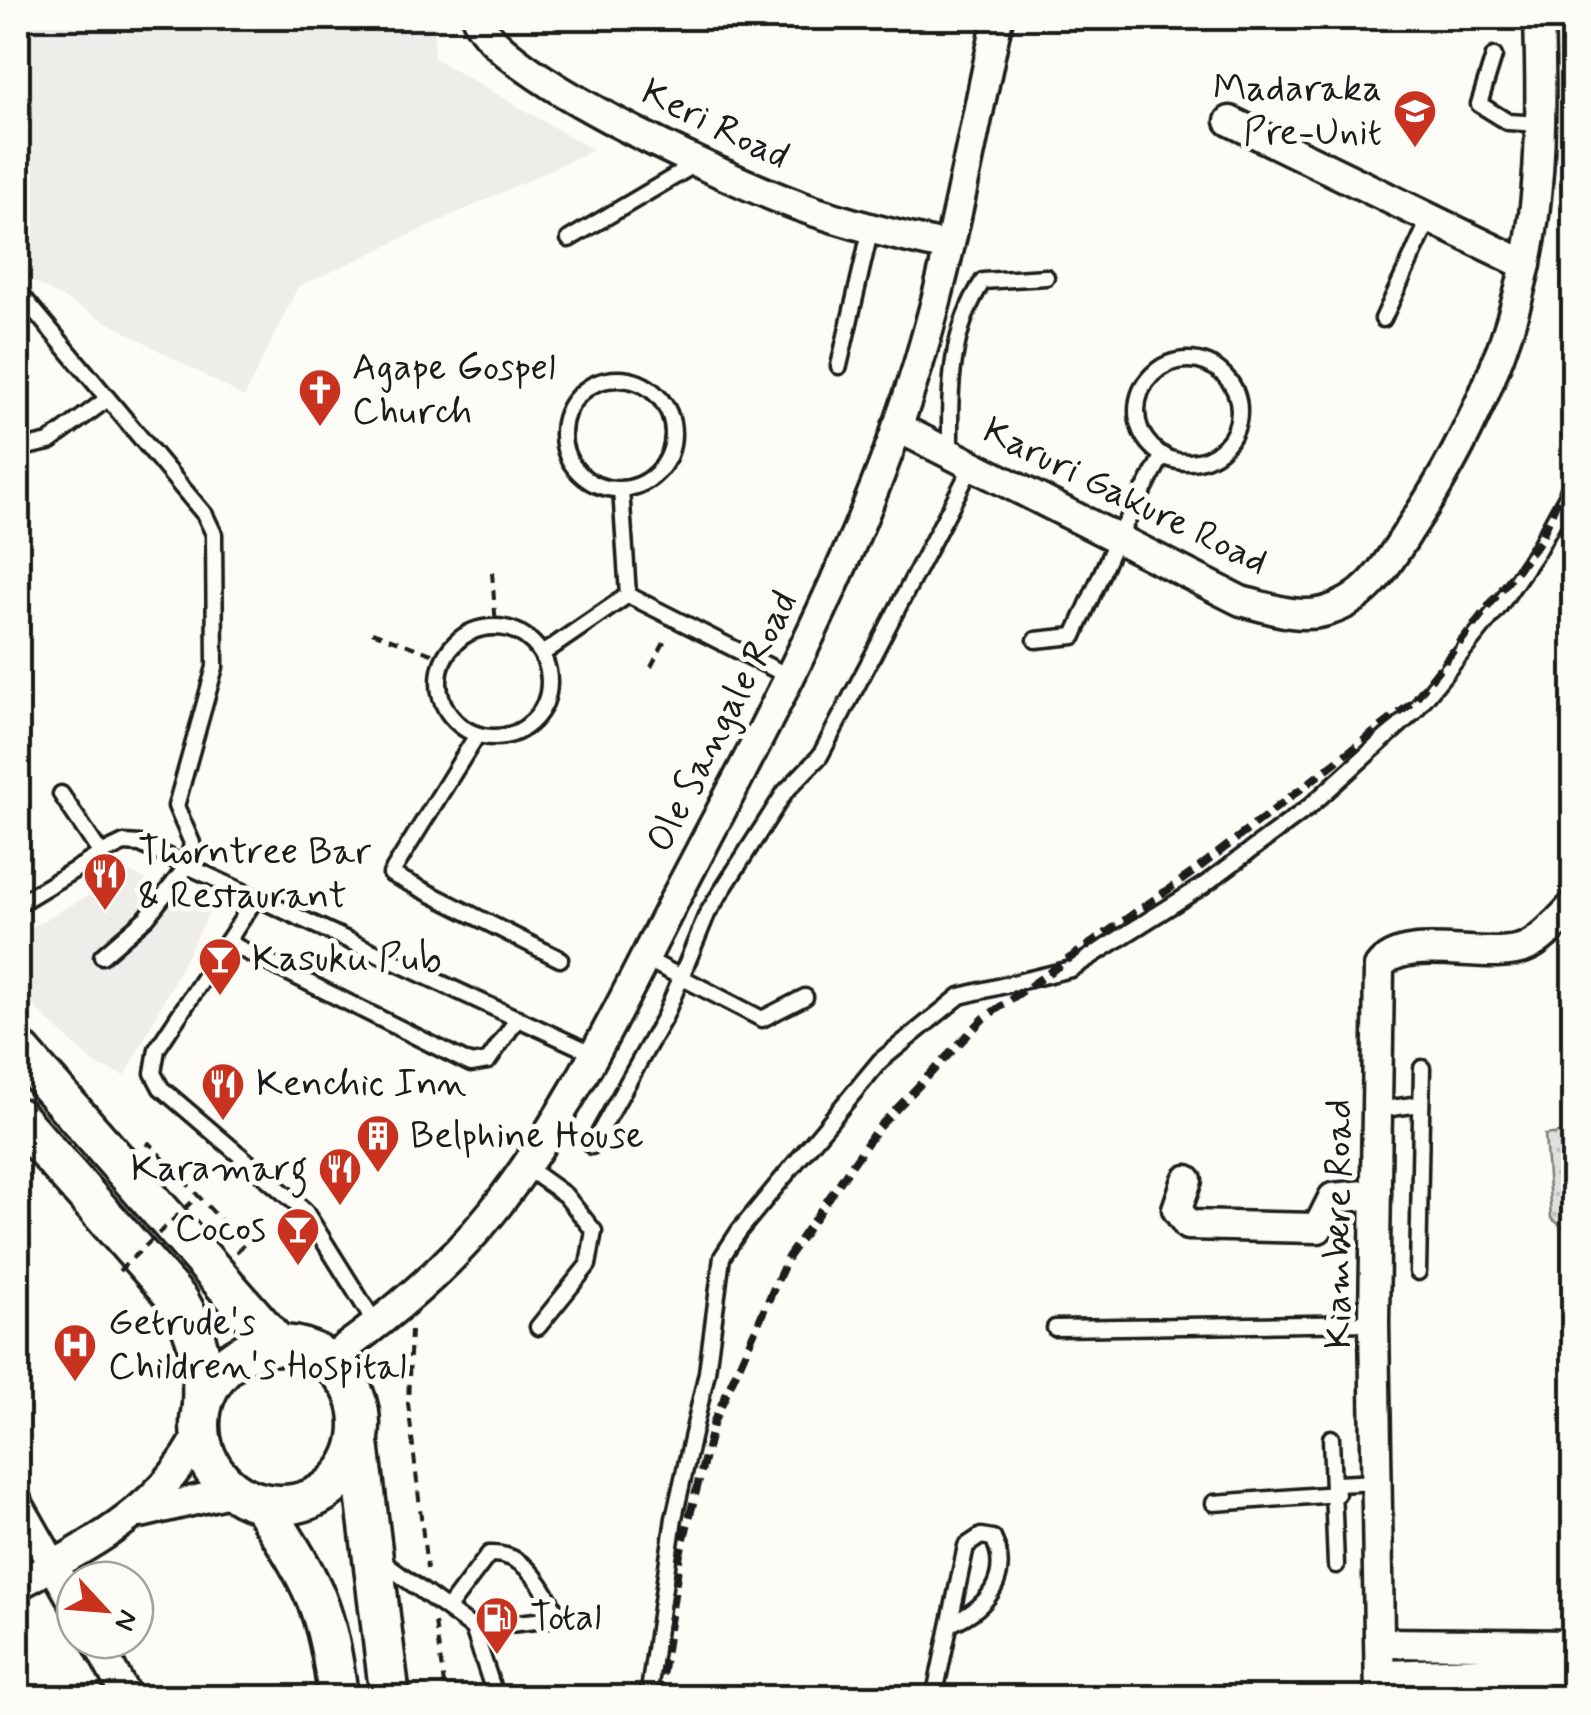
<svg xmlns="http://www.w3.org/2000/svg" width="1591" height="1715" viewBox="0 0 1591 1715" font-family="Mynerve,sans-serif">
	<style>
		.built { fill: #eeede9 }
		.grass { fill: url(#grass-dots); stroke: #7e7e7c; stroke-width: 2.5 }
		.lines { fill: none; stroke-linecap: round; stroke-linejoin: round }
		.service-casing { stroke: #1c1c1c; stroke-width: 21 }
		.minor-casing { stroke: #1c1c1c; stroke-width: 35 }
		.secondary-casing { stroke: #1c1c1c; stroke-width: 45 }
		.path { stroke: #1c1c1c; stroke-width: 4; stroke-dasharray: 10 8; stroke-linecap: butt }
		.service { stroke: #fdfcf7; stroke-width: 14 }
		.minor { stroke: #fdfcf7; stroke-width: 28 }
		.secondary { stroke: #fdfcf7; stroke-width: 38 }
		.rail { stroke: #1c1c1c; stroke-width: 8; stroke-dasharray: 15 8; stroke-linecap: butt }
		.path-bridge { stroke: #1c1c1c; stroke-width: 4; stroke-dasharray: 10 8; stroke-linecap: butt }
		.labels { text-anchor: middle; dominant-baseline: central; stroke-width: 10; stroke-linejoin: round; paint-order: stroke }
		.poi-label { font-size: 38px; fill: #1c1c1c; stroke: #fdfcf7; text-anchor: start }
		.street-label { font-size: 38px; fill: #1c1c1c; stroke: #fdfcf7 }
	</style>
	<defs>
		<pattern id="grass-dots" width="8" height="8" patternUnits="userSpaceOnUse" patternTransform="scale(2.5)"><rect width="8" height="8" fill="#e0dfdb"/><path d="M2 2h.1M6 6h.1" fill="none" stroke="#c0bfbb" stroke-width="1.8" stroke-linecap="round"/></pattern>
	</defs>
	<rect width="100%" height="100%" fill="#fdfcf7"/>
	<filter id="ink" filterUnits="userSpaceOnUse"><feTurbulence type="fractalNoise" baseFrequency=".01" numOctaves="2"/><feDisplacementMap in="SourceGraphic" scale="20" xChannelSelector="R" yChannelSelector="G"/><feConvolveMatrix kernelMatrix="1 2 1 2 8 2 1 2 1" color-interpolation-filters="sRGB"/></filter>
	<g filter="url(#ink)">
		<g class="built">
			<polygon points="18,18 434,18 434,58 593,150 298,287 244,397 18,273"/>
			<polygon points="130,872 210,911 125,1076 95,1064 18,992 18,935"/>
		</g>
		<polygon class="grass" points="1573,1131 1574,1131 1573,1235 1551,1218 1545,1135"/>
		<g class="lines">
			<g class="service-casing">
				<g id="service">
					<polyline points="1494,56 1479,104 1508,122 1541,124"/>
					<polyline points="569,239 699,162"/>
					<polyline points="18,291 205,515 214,534 215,667 176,806 192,843 187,866 147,917 102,956"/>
					<polyline points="1383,319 1430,218"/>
					<circle cx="1188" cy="411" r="51"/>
					<polyline points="839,366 871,228"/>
					<circle cx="618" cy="434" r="55"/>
					<polyline points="18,449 49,442 106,400"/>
					<path d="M950,454C950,392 948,335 983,281L1046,277"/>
					<polyline points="621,489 628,595"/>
					<polyline points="628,595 790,677"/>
					<circle cx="494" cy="682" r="55"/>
					<polyline points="1036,640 1074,636 1116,541 1163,455"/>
					<polyline points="542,654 628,595"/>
					<polyline points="477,735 391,874 560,959"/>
					<polyline points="61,794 101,854 124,843 140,844 592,1053"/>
					<polyline points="256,898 157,1049 153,1073 161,1088 305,1211 377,1326"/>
					<polyline points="18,904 101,854"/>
					<polyline points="227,942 471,1064 488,1061 518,1018"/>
					<polyline points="644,958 762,1019 805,997"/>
					<polyline points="1377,1110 1420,1104"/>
					<polyline points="592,1146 665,1016 707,914 785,792 820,756 972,466"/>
					<polyline points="526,1167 565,1195 594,1231 588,1265 538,1327"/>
					<polyline points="1418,1272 1422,1068"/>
					<polyline points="1055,1328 1374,1323"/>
					<polyline points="1331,1438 1336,1565"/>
					<polyline points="1336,1484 1378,1482"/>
					<polyline points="1214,1503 1337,1494"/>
					<polyline points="377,1558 473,1628 496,1698"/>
					<path d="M449,1607L489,1554C521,1552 539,1579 553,1606L545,1620L473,1628"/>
					<polyline points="648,1698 674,1518 707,1372 722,1257 739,1231 880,1061 960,996 1071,969 1204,885 1309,807 1413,713 1498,608 1538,549 1574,483"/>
					<path d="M934,1698L966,1546L981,1536L993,1538C1012,1577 987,1608 952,1623"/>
				</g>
			</g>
			<g class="minor-casing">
				<g id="minor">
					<path d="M477,18C499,76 717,173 781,199C835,221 892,235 949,247"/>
					<polyline points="1230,121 1526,265"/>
					<path d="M897,427L1241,601C1266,607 1297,619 1323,612C1369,601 1389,561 1413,524C1473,435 1521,323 1534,215C1542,150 1541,83 1539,18"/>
					<polyline points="1187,1180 1177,1209 1188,1225 1318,1228 1333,1198 1376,1194"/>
					<path d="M328,1360C388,1318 447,1269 493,1211C568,1117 623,1000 678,893C768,721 862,549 919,362C953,249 973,132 998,18"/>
					<polyline points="18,1504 75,1604"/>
					<polyline points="141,1513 234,1491"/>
					<path d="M18,1585C90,1545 163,1509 200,1432"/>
					<polyline points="96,1640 127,1698"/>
					<polyline points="1382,1643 1574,1645"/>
					<polyline points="1381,1675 1574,1669"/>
					<path d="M1380,1698L1374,1323L1379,967C1404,932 1489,963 1526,947C1543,940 1561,918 1574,905"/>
				</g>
			</g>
			<g class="secondary-casing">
				<g id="secondary">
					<polyline points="18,1049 278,1345"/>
					<path d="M18,1118L179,1301C199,1335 204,1365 202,1405"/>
					<circle cx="280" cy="1425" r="80"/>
					<polyline points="359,1443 390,1698"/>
					<path d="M262,1504C311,1581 328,1605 338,1698"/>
				</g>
			</g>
			<g class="path">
				<polyline points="492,572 496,627"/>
				<polyline points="372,632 445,659"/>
				<polyline points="651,667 667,637"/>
				<polyline points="146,1146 149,1143 244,1245 235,1253"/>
				<polyline points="411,1330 408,1403 427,1569"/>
				<polyline points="435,1623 446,1698"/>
			</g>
			<use href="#service" class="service"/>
			<use href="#minor" class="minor"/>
			<use href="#secondary" class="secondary"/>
			<polyline class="rail" points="659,1698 680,1554 714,1421 788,1257 877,1129 984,1018 1192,873 1412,703 1540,541 1574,461"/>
			<polyline class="path-bridge" points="119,1271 199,1195"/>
		</g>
	</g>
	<defs>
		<g id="school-pin" transform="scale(2.25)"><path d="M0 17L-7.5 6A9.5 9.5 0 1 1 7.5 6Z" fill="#c8321e" stroke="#fdfcf7"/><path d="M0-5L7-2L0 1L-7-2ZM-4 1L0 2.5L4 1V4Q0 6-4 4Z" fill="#fff"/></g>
		<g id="church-pin" transform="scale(2.25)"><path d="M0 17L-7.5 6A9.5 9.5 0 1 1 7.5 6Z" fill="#c8321e" stroke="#fdfcf7"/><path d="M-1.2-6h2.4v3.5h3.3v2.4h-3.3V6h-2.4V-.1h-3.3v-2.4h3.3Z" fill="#fff"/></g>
		<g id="restaurant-pin" transform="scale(2.25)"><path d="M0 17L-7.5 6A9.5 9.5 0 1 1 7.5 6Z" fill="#c8321e" stroke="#fdfcf7"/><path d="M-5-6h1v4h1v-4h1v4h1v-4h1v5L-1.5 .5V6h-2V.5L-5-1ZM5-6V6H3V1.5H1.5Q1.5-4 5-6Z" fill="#fff"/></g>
		<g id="bar-pin" transform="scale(2.25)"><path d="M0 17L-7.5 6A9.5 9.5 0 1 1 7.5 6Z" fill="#c8321e" stroke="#fdfcf7"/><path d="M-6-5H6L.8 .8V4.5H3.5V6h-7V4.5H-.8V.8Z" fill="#fff"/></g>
		<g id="building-pin" transform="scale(2.25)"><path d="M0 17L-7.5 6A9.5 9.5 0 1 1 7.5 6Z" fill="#c8321e" stroke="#fdfcf7"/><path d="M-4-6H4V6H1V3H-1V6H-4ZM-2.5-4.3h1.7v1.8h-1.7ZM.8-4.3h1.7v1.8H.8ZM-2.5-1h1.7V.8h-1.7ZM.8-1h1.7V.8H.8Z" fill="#fff"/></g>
		<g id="hospital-pin" transform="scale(2.25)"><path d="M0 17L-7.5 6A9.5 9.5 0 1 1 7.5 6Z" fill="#c8321e" stroke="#fdfcf7"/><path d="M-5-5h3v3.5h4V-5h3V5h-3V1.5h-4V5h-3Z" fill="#fff"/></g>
		<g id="fuel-pin" transform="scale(2.25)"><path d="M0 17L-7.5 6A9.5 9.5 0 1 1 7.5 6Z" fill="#c8321e" stroke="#fdfcf7"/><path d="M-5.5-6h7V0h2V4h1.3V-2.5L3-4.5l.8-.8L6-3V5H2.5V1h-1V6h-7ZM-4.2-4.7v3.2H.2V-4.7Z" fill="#fff"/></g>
	</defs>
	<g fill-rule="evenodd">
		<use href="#school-pin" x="1415" y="111"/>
		<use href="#church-pin" x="320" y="390"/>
		<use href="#restaurant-pin" x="105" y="874"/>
		<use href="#bar-pin" x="220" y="959"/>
		<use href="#restaurant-pin" x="223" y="1084"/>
		<use href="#building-pin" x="378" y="1136"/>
		<use href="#restaurant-pin" x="340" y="1169"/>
		<use href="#bar-pin" x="298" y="1229"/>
		<use href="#hospital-pin" x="75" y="1345"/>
		<use href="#fuel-pin" x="497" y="1618"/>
	</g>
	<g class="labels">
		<g class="poi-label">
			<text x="1382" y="89" text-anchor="end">Madaraka<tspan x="1382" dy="44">Pre-Unit</tspan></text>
			<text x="352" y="368">Agape Gospel<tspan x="352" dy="44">Church</tspan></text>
			<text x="138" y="852">Thorntree Bar<tspan x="138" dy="44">&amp; Restaurant</tspan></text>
			<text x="252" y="959">Kasuku Pub</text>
			<text x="256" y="1084">Kenchic Inn</text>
			<text x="410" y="1136">Belphine House</text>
			<text x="308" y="1169" text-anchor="end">Karamarg</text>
			<text x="266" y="1229" text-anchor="end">Cocos</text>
			<text x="108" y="1323">Getrude's<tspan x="108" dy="44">Children's Hospital</tspan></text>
			<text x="530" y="1618">Total</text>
		</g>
		<g class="street-label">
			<text transform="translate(715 125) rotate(26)">Keri Road</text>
			<text transform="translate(1125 497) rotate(26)">Karuri Gakure Road</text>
			<text transform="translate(723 722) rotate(-63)">Ole Sangale Road</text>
			<text transform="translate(1339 1224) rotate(-90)">Kiambere Road</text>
		</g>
	</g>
	<rect width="1591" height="1715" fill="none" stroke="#fdfcf7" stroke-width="60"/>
	<rect x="30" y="30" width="1531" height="1655" fill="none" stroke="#1c1c1c" stroke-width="4" filter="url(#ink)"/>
	<g transform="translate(105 1610) rotate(116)"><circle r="48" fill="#fdfcf7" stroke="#a3a29f" stroke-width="2.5"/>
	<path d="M0-8L18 38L0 25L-18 38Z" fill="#c8321e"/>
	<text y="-15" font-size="28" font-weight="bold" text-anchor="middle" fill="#1c1c1c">N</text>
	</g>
</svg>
